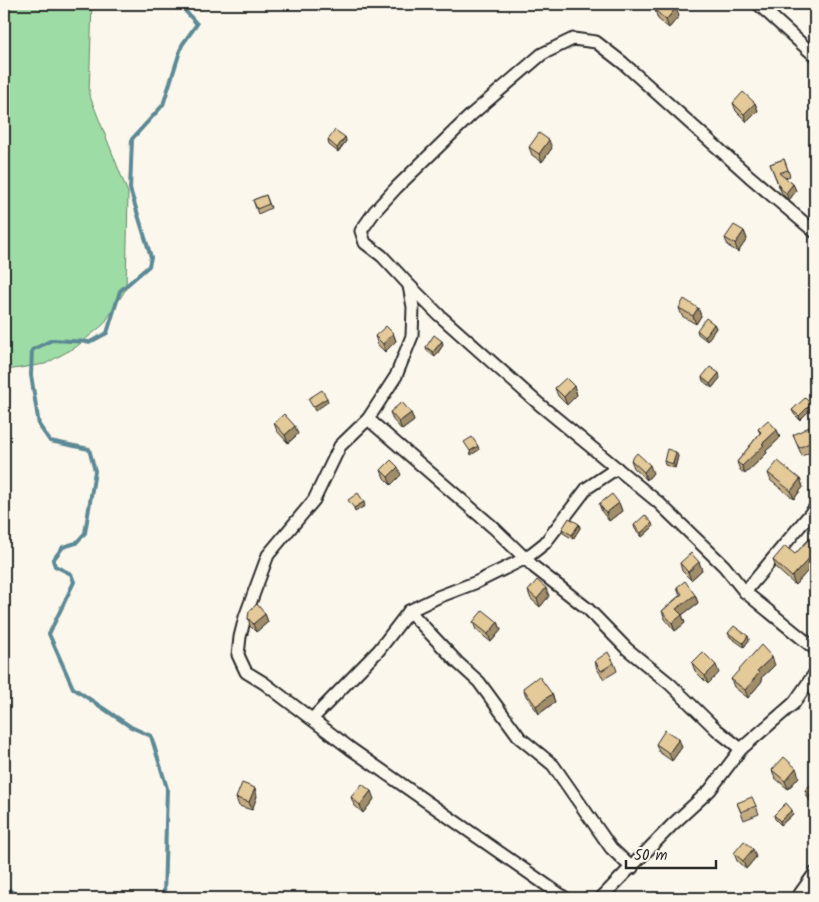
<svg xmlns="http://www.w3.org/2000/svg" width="819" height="902" viewBox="0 0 819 902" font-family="Kalam,sans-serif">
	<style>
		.green { fill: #9ddca4; stroke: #648468 }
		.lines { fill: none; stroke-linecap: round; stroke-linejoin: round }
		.stream { stroke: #5c8995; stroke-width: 4 }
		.minor-casing { stroke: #2b2b2b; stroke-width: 15 }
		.minor { stroke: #fbf7ec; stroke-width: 11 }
		.wall { fill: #c4ad84; stroke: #2b2b2b }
		.shaded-wall { fill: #a08d6b; stroke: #2b2b2b }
		.building { fill: #e4c999; stroke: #2b2b2b }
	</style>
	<rect width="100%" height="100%" fill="#fbf7ec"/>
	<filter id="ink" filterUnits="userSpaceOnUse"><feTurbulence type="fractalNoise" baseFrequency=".02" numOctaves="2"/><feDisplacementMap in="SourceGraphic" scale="10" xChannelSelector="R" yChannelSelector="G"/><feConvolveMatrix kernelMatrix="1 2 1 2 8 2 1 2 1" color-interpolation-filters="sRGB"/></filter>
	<g filter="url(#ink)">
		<polygon class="green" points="4,4 92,4 89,94 128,193 126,289 104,324 76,347 45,364 7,370 4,372"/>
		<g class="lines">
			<g class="stream">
				<polyline points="4,886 20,898"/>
				<polyline points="164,898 167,788 151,736 131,727 73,688 49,634 74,582 71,574 55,566 53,560 63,547 76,543 85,533 95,471 89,449 50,441 39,425 31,375 32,350 52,340 90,342 107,333 120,291 149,266 151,257 130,189 132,139 163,105 182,45 197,24 179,4"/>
			</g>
			<g class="minor-casing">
				<g id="minor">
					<polyline points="758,4 815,56"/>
					<polyline points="815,232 749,176 623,63 596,42 573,39 542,54 471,115 397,187 375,211 361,231 365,243 382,256 409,285 439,315 539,404 659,503 724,566 745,592 815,649"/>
					<polyline points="409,286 413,307 412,336 396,376 368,419 340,446 314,500 268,555 245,617 240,637 238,655 246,672 264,683 351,749 565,898"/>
					<polyline points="368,419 494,528 534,567 588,609 627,649 670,684 717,730 741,749"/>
					<polyline points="745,592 815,508"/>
					<polyline points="409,611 457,662 479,682 520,738 553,765 611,848 632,868"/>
					<polyline points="312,719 379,650 409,611 438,597 477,582 526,558 545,543 587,488 617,468"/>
					<polyline points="601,898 672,825 710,790 741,749 794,703 815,673"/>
					<polyline points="797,898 815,873"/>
				</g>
			</g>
			<use href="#minor" class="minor"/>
		</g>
		<g class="wall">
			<polygon points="655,10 679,16 669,28 658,19"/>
			<polygon points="733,103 755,103 758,111 747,122 736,111"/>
			<polygon points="345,137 346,141 338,152 329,145 328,140"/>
			<polygon points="529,147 552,148 542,162 532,155"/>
			<polygon points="784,159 790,176 785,178 793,184 796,191 789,200 782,194 770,164"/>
			<polygon points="266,195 271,208 258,214 253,200"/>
			<polygon points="744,231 747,239 738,252 728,246 725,238"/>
			<polygon points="679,308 698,308 701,316 696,324 682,316"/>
			<polygon points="714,324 716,328 707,341 698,334 697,330"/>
			<polygon points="393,333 396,341 385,352 378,345 375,336"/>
			<polygon points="442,341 443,345 435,357 427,351 426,347"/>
			<polygon points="702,377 720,378 712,388 703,381"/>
			<polygon points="574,386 577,395 567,405 558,396 555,388"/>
			<polygon points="812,408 800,420 794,414 792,410"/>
			<polygon points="390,412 411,413 414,421 402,430 393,420"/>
			<polygon points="274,423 298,434 288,443 277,431"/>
			<polygon points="758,429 777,430 780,438 766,451 767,453 745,474 740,470 737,462 760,433"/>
			<polygon points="793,435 815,435 815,450 802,456"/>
			<polygon points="678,456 675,468 665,465 664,461"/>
			<polygon points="631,460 653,473 647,480 634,468"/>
			<polygon points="381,470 401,475 391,485 384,478"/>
			<polygon points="768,473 800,479 803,487 794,499 771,481"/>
			<polygon points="619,503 622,511 609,521 602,512 599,504"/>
			<polygon points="579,524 580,528 573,539 563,533 562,529"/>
			<polygon points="634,525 653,527 642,537 635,529"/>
			<polygon points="815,533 815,563 795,585 776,568 773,560 795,554"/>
			<polygon points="699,562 702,570 691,580 682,571 680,563"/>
			<polygon points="677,587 695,595 698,603 682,615 685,623 675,631 665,619 662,611 680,595"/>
			<polygon points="528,591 549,596 540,607 531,599"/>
			<polygon points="265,614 268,622 256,632 250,626 248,618"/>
			<polygon points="473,622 498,622 501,630 491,642 476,630"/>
			<polygon points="728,633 748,636 749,640 744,647 730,637"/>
			<polygon points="595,661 614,663 617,671 604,679 597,669"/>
			<polygon points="692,663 719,673 708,684 695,671"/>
			<polygon points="775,665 761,678 762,681 748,698 734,687 731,679"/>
			<polygon points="523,688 552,694 555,702 539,714 526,696"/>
			<polygon points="656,744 682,747 672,761 659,752"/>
			<polygon points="772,770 799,777 788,789 775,778"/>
			<polygon points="815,780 815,807 808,798 805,790"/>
			<polygon points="257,796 252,810 239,806 236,798"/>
			<polygon points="351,797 374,799 363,813 354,805"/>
			<polygon points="737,803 756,806 759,814 744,820"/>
			<polygon points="793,814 781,825 775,819 774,815"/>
			<polygon points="734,853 756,857 746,869 737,861"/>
		</g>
		<g class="shaded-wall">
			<polygon points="676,8 679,16 669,28 666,20"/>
			<polygon points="755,103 758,111 747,122 744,114"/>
			<polygon points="345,137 346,141 338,152 337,148"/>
			<polygon points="549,140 552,148 542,162 539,154"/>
			<polygon points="793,184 796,191 789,200 786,193"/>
			<polygon points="744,231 747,239 738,252 735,244"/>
			<polygon points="698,308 701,316 696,324 693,316"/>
			<polygon points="714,324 716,328 707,341 705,337"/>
			<polygon points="393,333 396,341 385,352 383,344"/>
			<polygon points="442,341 443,345 435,357 433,352"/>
			<polygon points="719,373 720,378 712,388 710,384"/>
			<polygon points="574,386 577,395 567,405 564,397"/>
			<polygon points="327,398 328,402 315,411 313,407"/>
			<polygon points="811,404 812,408 800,420 799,416"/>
			<polygon points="411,413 414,421 402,430 399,422"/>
			<polygon points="295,426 298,434 288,443 285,435"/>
			<polygon points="777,430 780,438 766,451 767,453 745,474 742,466 762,444"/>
			<polygon points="478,446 479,450 471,455 470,451"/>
			<polygon points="676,452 678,456 675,468 673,464"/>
			<polygon points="650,465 653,473 647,480 644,472"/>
			<polygon points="398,467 401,475 391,485 388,477"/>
			<polygon points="800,479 803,487 794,499 791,491"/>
			<polygon points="364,502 365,506 355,512 354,508"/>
			<polygon points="619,503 622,511 609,521 606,513"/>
			<polygon points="652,523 653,527 642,537 641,533"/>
			<polygon points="579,524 580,528 573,539 572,535"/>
			<polygon points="814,553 815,556 815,563 795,585 792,577"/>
			<polygon points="699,562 702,570 691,580 688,572"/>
			<polygon points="546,588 549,596 540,607 537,599"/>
			<polygon points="695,595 698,603 682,615 685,623 675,631 672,623 676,609"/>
			<polygon points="265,614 268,622 256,632 253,624"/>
			<polygon points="498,622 501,630 491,642 488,634"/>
			<polygon points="748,636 749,640 744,647 743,643"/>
			<polygon points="772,657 775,665 761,678 762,681 748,698 745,690 757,671"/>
			<polygon points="716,665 719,673 708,684 705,676"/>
			<polygon points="552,694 555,702 539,714 536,706"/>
			<polygon points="679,739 682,747 672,761 669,753"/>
			<polygon points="796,768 799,777 788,789 785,781"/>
			<polygon points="255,788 257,796 252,810 249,802"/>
			<polygon points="371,791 374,799 363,813 360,805"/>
			<polygon points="792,810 793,814 781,825 780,821"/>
			<polygon points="753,849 756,857 746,869 743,861"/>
		</g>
		<g class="building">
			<polygon points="660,4 671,4 676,8 666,20 655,10"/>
			<polygon points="743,92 755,103 744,114 733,103"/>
			<polygon points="335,130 345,137 337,148 328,140"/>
			<polygon points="539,133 549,140 539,154 529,147"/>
			<polygon points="784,159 788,170 779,173 793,184 786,193 780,188 770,164"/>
			<polygon points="266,195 269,204 257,209 253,200"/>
			<polygon points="734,225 744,231 735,244 725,238"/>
			<polygon points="684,299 698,308 693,316 679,308"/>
			<polygon points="706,318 714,324 705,337 697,330"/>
			<polygon points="386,326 393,333 383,344 375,336"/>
			<polygon points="434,335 442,341 433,352 426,347"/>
			<polygon points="710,367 719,373 710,384 702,377"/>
			<polygon points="566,378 574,386 564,397 555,388"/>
			<polygon points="322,390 327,398 313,407 308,399"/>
			<polygon points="805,398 811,404 799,416 792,410"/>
			<polygon points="402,402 411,413 399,422 390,412"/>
			<polygon points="284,414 295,426 285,435 274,423"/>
			<polygon points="768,420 777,430 762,444 764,445 742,466 737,462 761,432 758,429"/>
			<polygon points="811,426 815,435 815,440 799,448 793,435"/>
			<polygon points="472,437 478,446 470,451 464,442"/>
			<polygon points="667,449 676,452 673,464 664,461"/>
			<polygon points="637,453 650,465 644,472 631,460"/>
			<polygon points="391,460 398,467 388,477 381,470"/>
			<polygon points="778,461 800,479 791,491 768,473"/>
			<polygon points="358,493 364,502 354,508 348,500"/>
			<polygon points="612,494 619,503 606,513 599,504"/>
			<polygon points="645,515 652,523 641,533 634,525"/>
			<polygon points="569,518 579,524 572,535 562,529"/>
			<polygon points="815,533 815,554 814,553 792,577 773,560 785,546 795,554"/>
			<polygon points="691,553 699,562 688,572 680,563"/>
			<polygon points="537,580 546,588 537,599 528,591"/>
			<polygon points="685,581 695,595 676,609 682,615 672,623 662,611 682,594 677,587"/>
			<polygon points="257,604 265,614 253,624 248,618 249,611"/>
			<polygon points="483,610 498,622 488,634 473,622"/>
			<polygon points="734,626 748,636 743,643 728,633"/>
			<polygon points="761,645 772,657 757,671 759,673 745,690 731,679"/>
			<polygon points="608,652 614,663 601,671 595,661"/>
			<polygon points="703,652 716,665 705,676 692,663"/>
			<polygon points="539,676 552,694 536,706 523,688"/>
			<polygon points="665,730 679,739 669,753 656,744"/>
			<polygon points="784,757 796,768 785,781 772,770"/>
			<polygon points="815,780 815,802 805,790"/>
			<polygon points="242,783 255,788 249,802 236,798"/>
			<polygon points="362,784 371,791 360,805 351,797"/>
			<polygon points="752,797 756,806 741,812 737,803"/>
			<polygon points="786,803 792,810 780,821 774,815"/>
			<polygon points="744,841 753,849 743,861 734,853"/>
		</g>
	</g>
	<rect width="819" height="902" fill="none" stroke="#fbf7ec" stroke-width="20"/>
	<rect x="10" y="10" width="799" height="882" fill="none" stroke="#2b2b2b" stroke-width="2" filter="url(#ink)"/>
	<path d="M626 860v8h90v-8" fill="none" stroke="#2b2b2b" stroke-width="2.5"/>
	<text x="634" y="860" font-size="15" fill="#2b2b2b" stroke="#fbf7ec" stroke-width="4" paint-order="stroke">50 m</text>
</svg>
